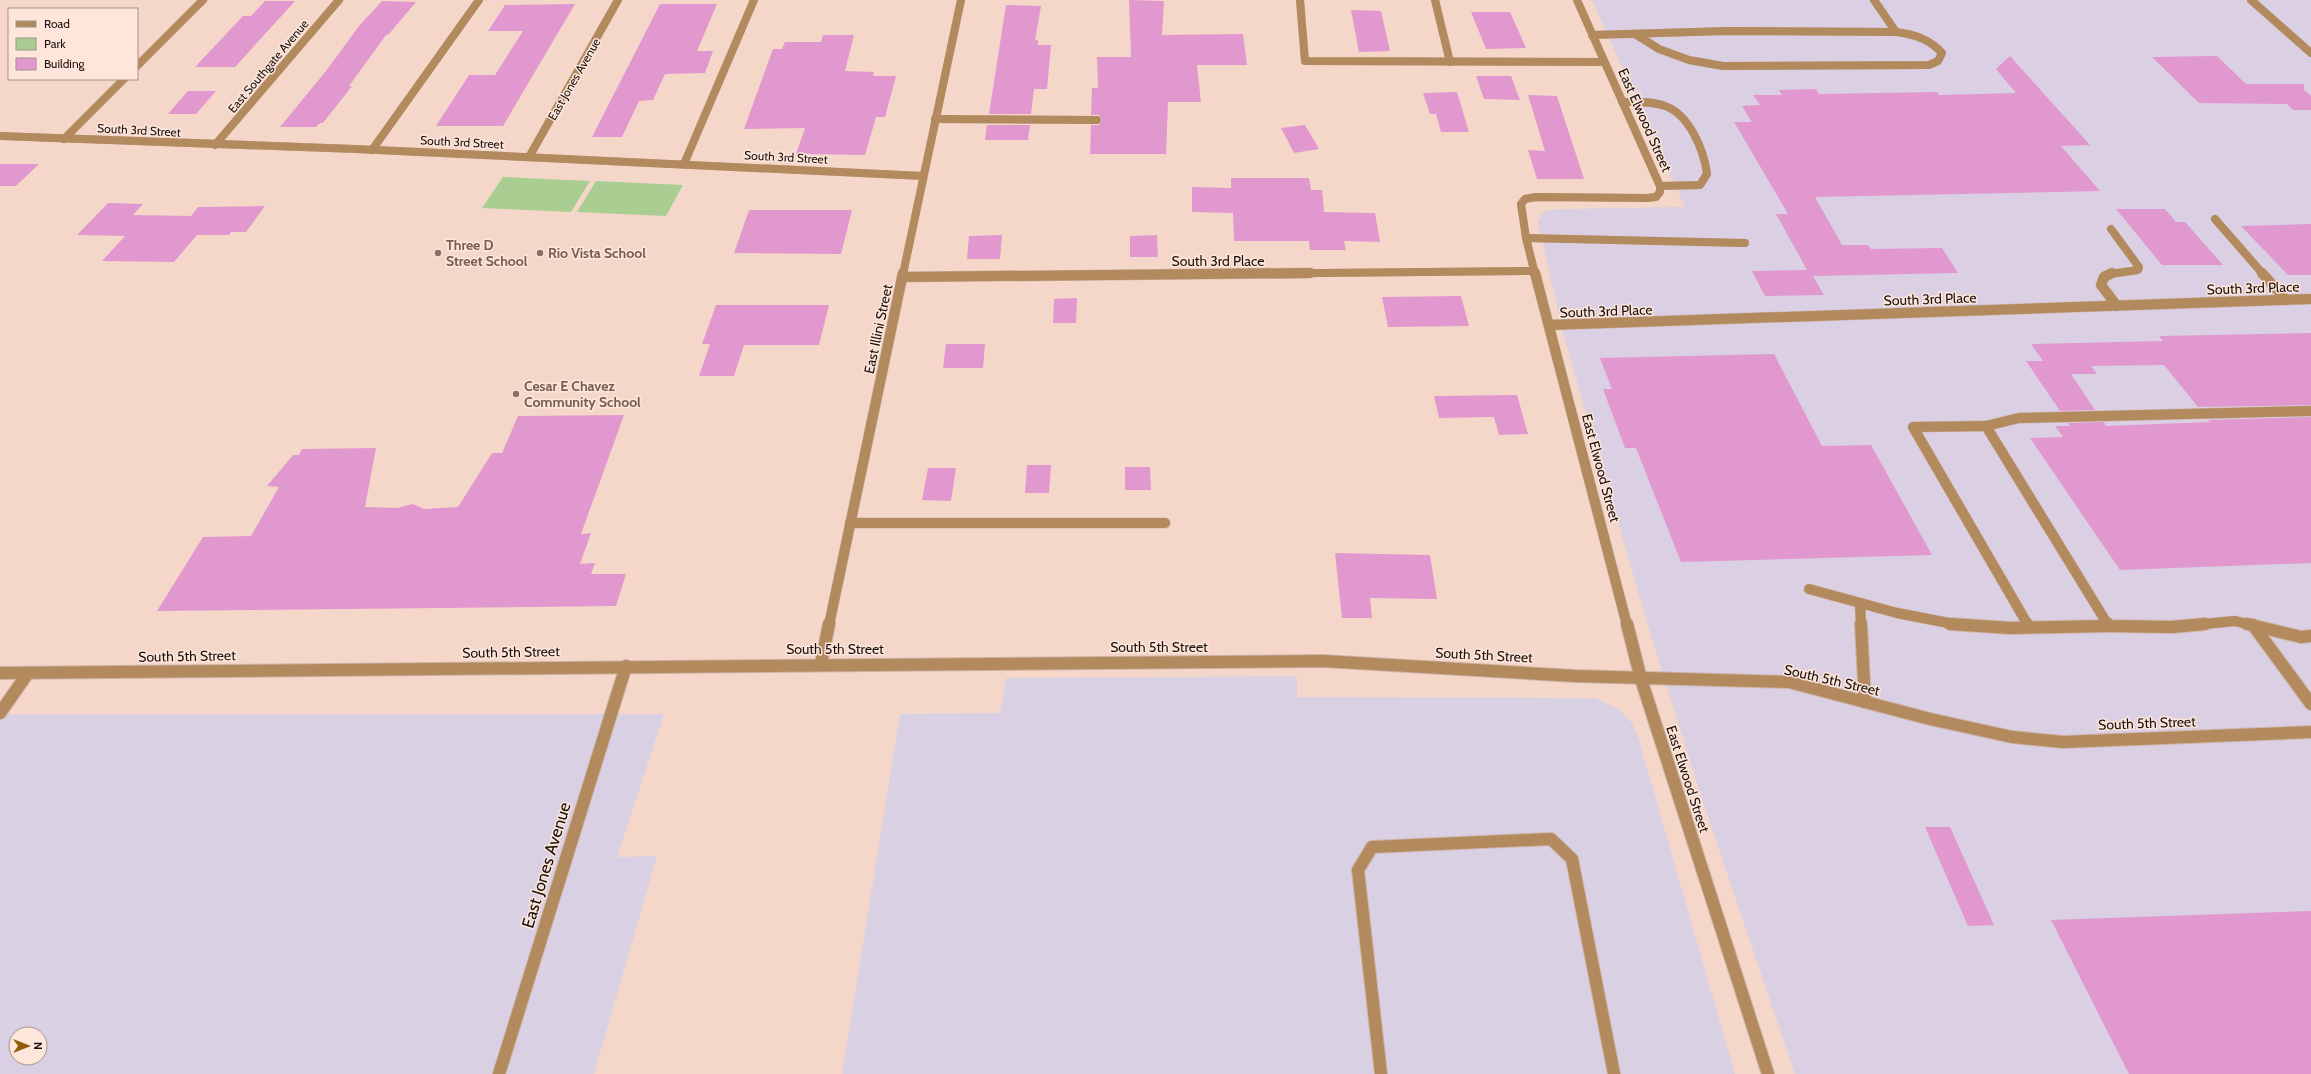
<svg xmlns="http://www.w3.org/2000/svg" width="2311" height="1074" viewBox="0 0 2311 1074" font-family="Cabin,sans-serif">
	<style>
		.commercial { fill: #d9d0e4; fill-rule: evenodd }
		.industrial { fill: #dacfe3 }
		.green { fill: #aacd92 }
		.building { fill: #e198cf }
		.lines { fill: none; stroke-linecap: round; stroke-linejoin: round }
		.minor-far2-casing { stroke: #ceb4a8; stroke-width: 8 }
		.minor-far1-casing { stroke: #ceb4a8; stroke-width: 11 }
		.minor-casing { stroke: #ceb4a8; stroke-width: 14 }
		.minor-far2 { stroke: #b28a5d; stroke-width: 8 }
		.minor-far1 { stroke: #b28a5d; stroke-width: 10 }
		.minor { stroke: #b28a5d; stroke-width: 12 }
		.education-dot { fill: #8d6e63; stroke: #fee6db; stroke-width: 1.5 }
		.labels { text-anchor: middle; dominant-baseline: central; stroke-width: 3; stroke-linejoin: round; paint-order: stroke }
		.far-street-label { font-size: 12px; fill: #1c120d; stroke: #fee6db }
		.street-label { font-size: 14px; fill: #1c120d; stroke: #fee6db }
		.education-label { font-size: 14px; font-weight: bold; fill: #785e54; stroke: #fee6db; text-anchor: start }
		.near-street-label { font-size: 17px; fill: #1c120d; stroke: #fee6db }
	</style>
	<rect width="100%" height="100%" fill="#f5d7ca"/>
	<g class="commercial">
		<polygon points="1297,676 1297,697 1595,698 1619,709 1632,723 1638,737 1735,1074 842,1074 900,714 1000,713 1006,678"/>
		<path d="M0,714H664L617,857L657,856L594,1074H0ZM16,1034H40V1058H16Z"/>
	</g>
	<polygon class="industrial" points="1592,0 2311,0 2311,1074 1795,1074 1700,793 1649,629 1564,337 1538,222 1543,213 1547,210 1562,209 1685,207"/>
	<g class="green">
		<polygon points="503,177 590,181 571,212 482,208"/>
		<polygon points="596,181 683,185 666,216 577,212"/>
	</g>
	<g class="building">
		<polygon points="1129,0 1164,1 1162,35 1243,34 1247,65 1197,65 1201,102 1168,102 1166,154 1090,154 1091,125 1099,125 1102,120 1099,115 1091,115 1092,88 1098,88 1097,57 1131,57"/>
		<polygon points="265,1 295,1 235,67 195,67 243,16 251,16"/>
		<polygon points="382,1 416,2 388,35 386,35 349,86 352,86 323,123 320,123 316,127 280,127 326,71 359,26"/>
		<polygon points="575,4 503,126 436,126 469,75 495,75 523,31 488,31 505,5"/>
		<polygon points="660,4 717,4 697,51 713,51 705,73 665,74 653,100 639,101 622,137 592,137"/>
		<polygon points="1006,5 1041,6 1035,40 1038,40 1038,45 1051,45 1047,89 1034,89 1031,114 989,114"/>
		<polygon points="1351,10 1381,11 1390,51 1359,52"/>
		<polygon points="1471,12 1510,12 1526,48 1486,49"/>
		<polygon points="823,35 854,35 845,71 874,72 873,76 896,76 885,117 876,117 865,155 796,154 805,128 744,129 773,49 782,49 785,42 821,42"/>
		<polygon points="2010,56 2090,145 2061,146 2100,191 1815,197 1842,245 1868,245 1871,249 1942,248 1958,273 1813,276 1824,295 1765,296 1752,271 1807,270 1776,214 1788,214 1734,122 1752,122 1742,106 1760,105 1753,95 1782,95 1779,90 1816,89 1819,94 1937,92 1939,95 2016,93 1996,69"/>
		<polygon points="2217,56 2246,84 2304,84 2304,90 2311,96 2311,110 2293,110 2287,104 2199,103 2152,57"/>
		<polygon points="1476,76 1511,76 1520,100 1484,99"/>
		<polygon points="188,91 216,91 196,114 168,114"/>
		<polygon points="1457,92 1469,132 1441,132 1436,114 1430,114 1423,93"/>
		<polygon points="1528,95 1557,96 1584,179 1537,179 1528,150 1545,151"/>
		<polygon points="987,125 1030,125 1028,140 985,140"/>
		<polygon points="1305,125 1319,149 1294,153 1281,128"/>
		<polygon points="0,164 39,164 16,186 0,186"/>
		<polygon points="1231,178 1309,178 1311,190 1322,190 1324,212 1375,213 1380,242 1344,241 1346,250 1310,250 1309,241 1234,241 1233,213 1192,212 1192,187 1231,188"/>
		<polygon points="108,203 143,204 133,215 191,216 198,207 265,206 246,232 231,232 229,235 197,235 174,262 102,261 125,236 77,235"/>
		<polygon points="2116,209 2165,209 2176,222 2185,222 2223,265 2162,265"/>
		<polygon points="749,210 852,210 841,254 734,253"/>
		<polygon points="2311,224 2311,275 2288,275 2241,226"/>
		<polygon points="1002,235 1000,259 967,259 969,236"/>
		<polygon points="1157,235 1158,257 1130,257 1130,236"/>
		<polygon points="1461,296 1469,326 1388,327 1382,297"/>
		<polygon points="1077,298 1076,323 1053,323 1054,299"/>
		<polygon points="716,305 829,305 819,345 744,345 734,376 699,376 710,344 702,344"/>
		<polygon points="2311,333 2311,405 2198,407 2164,365 2091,366 2097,374 2071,374 2095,410 2060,411 2026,361 2043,361 2031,344 2163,341 2159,336"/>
		<polygon points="946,344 985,344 983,368 943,368"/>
		<polygon points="1774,354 1822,446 1871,445 1932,555 1681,562 1636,448 1625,448 1603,389 1612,389 1600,358"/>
		<polygon points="1517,395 1528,434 1499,435 1494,417 1439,418 1434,396"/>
		<polygon points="624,415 581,534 591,533 580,564 595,563 591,574 626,574 616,606 157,611 203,537 251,536 279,487 267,486 293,455 299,455 302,449 376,448 365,507 397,508 413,504 424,509 458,507 492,453 502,453 518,416"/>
		<polygon points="2311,417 2311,563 2120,570 2030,438 2063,437 2055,426 2070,426 2068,423 2104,422 2106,426 2210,422 2208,420"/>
		<polygon points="1027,465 1051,465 1049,493 1025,493"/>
		<polygon points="1125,467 1150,467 1151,490 1125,490"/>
		<polygon points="928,468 956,468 951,501 922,500"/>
		<polygon points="1335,553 1430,555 1437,599 1370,598 1372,618 1342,618"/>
		<polygon points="1925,827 1950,827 1994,925 1968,926"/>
		<polygon points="2311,911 2311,1074 2129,1074 2051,920"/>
	</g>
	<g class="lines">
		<g class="minor-far2-casing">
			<g id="minor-far2">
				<polyline points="1300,0 1305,61 1604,62"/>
				<polyline points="1435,0 1450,62"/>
				<polyline points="1874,0 1896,32"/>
				<polyline points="2251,0 2311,53"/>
				<path d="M1592,35L1727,31L1896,32C1914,34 1930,39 1942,53L1938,61L1929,65L1723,66L1689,60L1659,49L1635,34"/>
				<polyline points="137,66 203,0"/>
				<path d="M1622,102C1636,102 1652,101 1665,106C1689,114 1704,150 1707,174L1700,185L1660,186"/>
				<polyline points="935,119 1097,120"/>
				<polyline points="0,136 355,149 923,176"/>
				<polyline points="64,139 124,79"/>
				<polyline points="215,145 339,0"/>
				<polyline points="372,150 479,0"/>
				<polyline points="529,157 618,0"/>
				<polyline points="684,164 754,0"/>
				<polyline points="2215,219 2263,274"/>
				<polyline points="1526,238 1745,243"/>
				<polyline points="903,274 961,0"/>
				<polyline points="1204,274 1535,271"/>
				<polyline points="1535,274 1526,238 1521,204 1525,199 1536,197 1647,198 1656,197 1660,192 1660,186 1577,0"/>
				<polyline points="2110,274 2138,270 2139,267 2111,229"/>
			</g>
		</g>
		<g class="minor-far1-casing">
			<g id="minor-far1">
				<polyline points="1535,273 1627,625"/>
				<polyline points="2112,273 2104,277 2101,285 2117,306"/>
				<polyline points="2262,273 2286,300"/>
				<polyline points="902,277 1310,273"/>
				<polyline points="1549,325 2311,299"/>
				<polyline points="1986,426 1913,427 2028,625"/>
				<polyline points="850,523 1165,523"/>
				<polyline points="1809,589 1897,613 1959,625"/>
				<polyline points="1860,604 1861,625"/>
				<polyline points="829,625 903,273"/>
				<polyline points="2108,625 1986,426 2019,418 2311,411"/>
				<polyline points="2194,625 2235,621 2251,625"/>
			</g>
		</g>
		<g class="minor-casing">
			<g id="minor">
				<polyline points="1627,624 1641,679 1768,1074"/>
				<polyline points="1861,624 1865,702"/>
				<polyline points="1950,624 2010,628 2109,626"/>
				<polyline points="2027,624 2029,627"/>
				<polyline points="2108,624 2109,626 2172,627 2205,624"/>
				<polyline points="2247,624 2301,637 2311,636"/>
				<polyline points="2253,625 2311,704"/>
				<polyline points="821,664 829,624"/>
				<polyline points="0,673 1323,661 1575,676 1789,682 1930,719 2012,737 2063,742 2311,732"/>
				<polyline points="0,713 28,673"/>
				<polyline points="499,1074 626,666"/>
				<polyline points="1381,1074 1358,870 1372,847 1551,839 1572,859 1614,1074"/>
			</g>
		</g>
		<use href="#minor-far2" class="minor-far2"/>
		<use href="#minor-far1" class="minor-far1"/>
		<use href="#minor" class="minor"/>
	</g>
	<g class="education-dot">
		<circle cx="438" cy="253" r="4"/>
		<circle cx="540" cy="253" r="4"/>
		<circle cx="516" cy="394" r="4"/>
	</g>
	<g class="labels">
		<g class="far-street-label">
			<text transform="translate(268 66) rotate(-50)">East Southgate Avenue</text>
			<text transform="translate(574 79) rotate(-60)">East Jones Avenue</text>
			<text transform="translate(139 130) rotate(3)">South 3rd Street</text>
			<text transform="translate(462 142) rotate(3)">South 3rd Street</text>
			<text transform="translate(786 157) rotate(3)">South 3rd Street</text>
		</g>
		<g class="street-label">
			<text transform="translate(1645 120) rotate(66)">East Elwood Street</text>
			<text x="1218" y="261">South 3rd Place</text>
			<text transform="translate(2253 288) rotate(-2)">South 3rd Place</text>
			<text transform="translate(1930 299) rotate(-2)">South 3rd Place</text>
			<text transform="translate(1606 311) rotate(-2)">South 3rd Place</text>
			<text transform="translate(878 329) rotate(-78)">East Illini Street</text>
			<text transform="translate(1601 468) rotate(75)">East Elwood Street</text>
			<text x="1159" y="647">South 5th Street</text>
			<text x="835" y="649">South 5th Street</text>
			<text transform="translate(511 652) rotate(-1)">South 5th Street</text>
			<text transform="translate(1484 655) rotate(3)">South 5th Street</text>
			<text transform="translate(187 656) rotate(-1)">South 5th Street</text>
			<text transform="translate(1832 680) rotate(13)">South 5th Street</text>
			<text transform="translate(2147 723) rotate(-2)">South 5th Street</text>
			<text transform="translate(1688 779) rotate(72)">East Elwood Street</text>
		</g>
		<g class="education-label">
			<text x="446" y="245">Three D<tspan x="446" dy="16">Street School</tspan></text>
			<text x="548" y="253">Rio Vista School</text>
			<text x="524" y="386">Cesar E Chavez<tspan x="524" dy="16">Community School</tspan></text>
		</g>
		<g class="near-street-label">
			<text transform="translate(546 865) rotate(-73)">East Jones Avenue</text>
		</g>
	</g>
	<rect x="8" y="8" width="130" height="72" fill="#fee6db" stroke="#a49189"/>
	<rect x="16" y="21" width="20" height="6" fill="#b28a5d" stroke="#a49189"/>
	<text x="44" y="28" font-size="12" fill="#1c120d">Road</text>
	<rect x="16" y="38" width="20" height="12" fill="#aacd92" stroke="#a49189"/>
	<text x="44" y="48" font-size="12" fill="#1c120d">Park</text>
	<rect x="16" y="58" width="20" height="12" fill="#e198cf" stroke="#a49189"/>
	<text x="44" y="68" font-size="12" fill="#1c120d">Building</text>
	<g transform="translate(28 1046) rotate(90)"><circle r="19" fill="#fee6db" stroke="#a49189"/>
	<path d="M0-3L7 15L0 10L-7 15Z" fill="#8f5d0a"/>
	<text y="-6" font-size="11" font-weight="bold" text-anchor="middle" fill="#1c120d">N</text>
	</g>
</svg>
